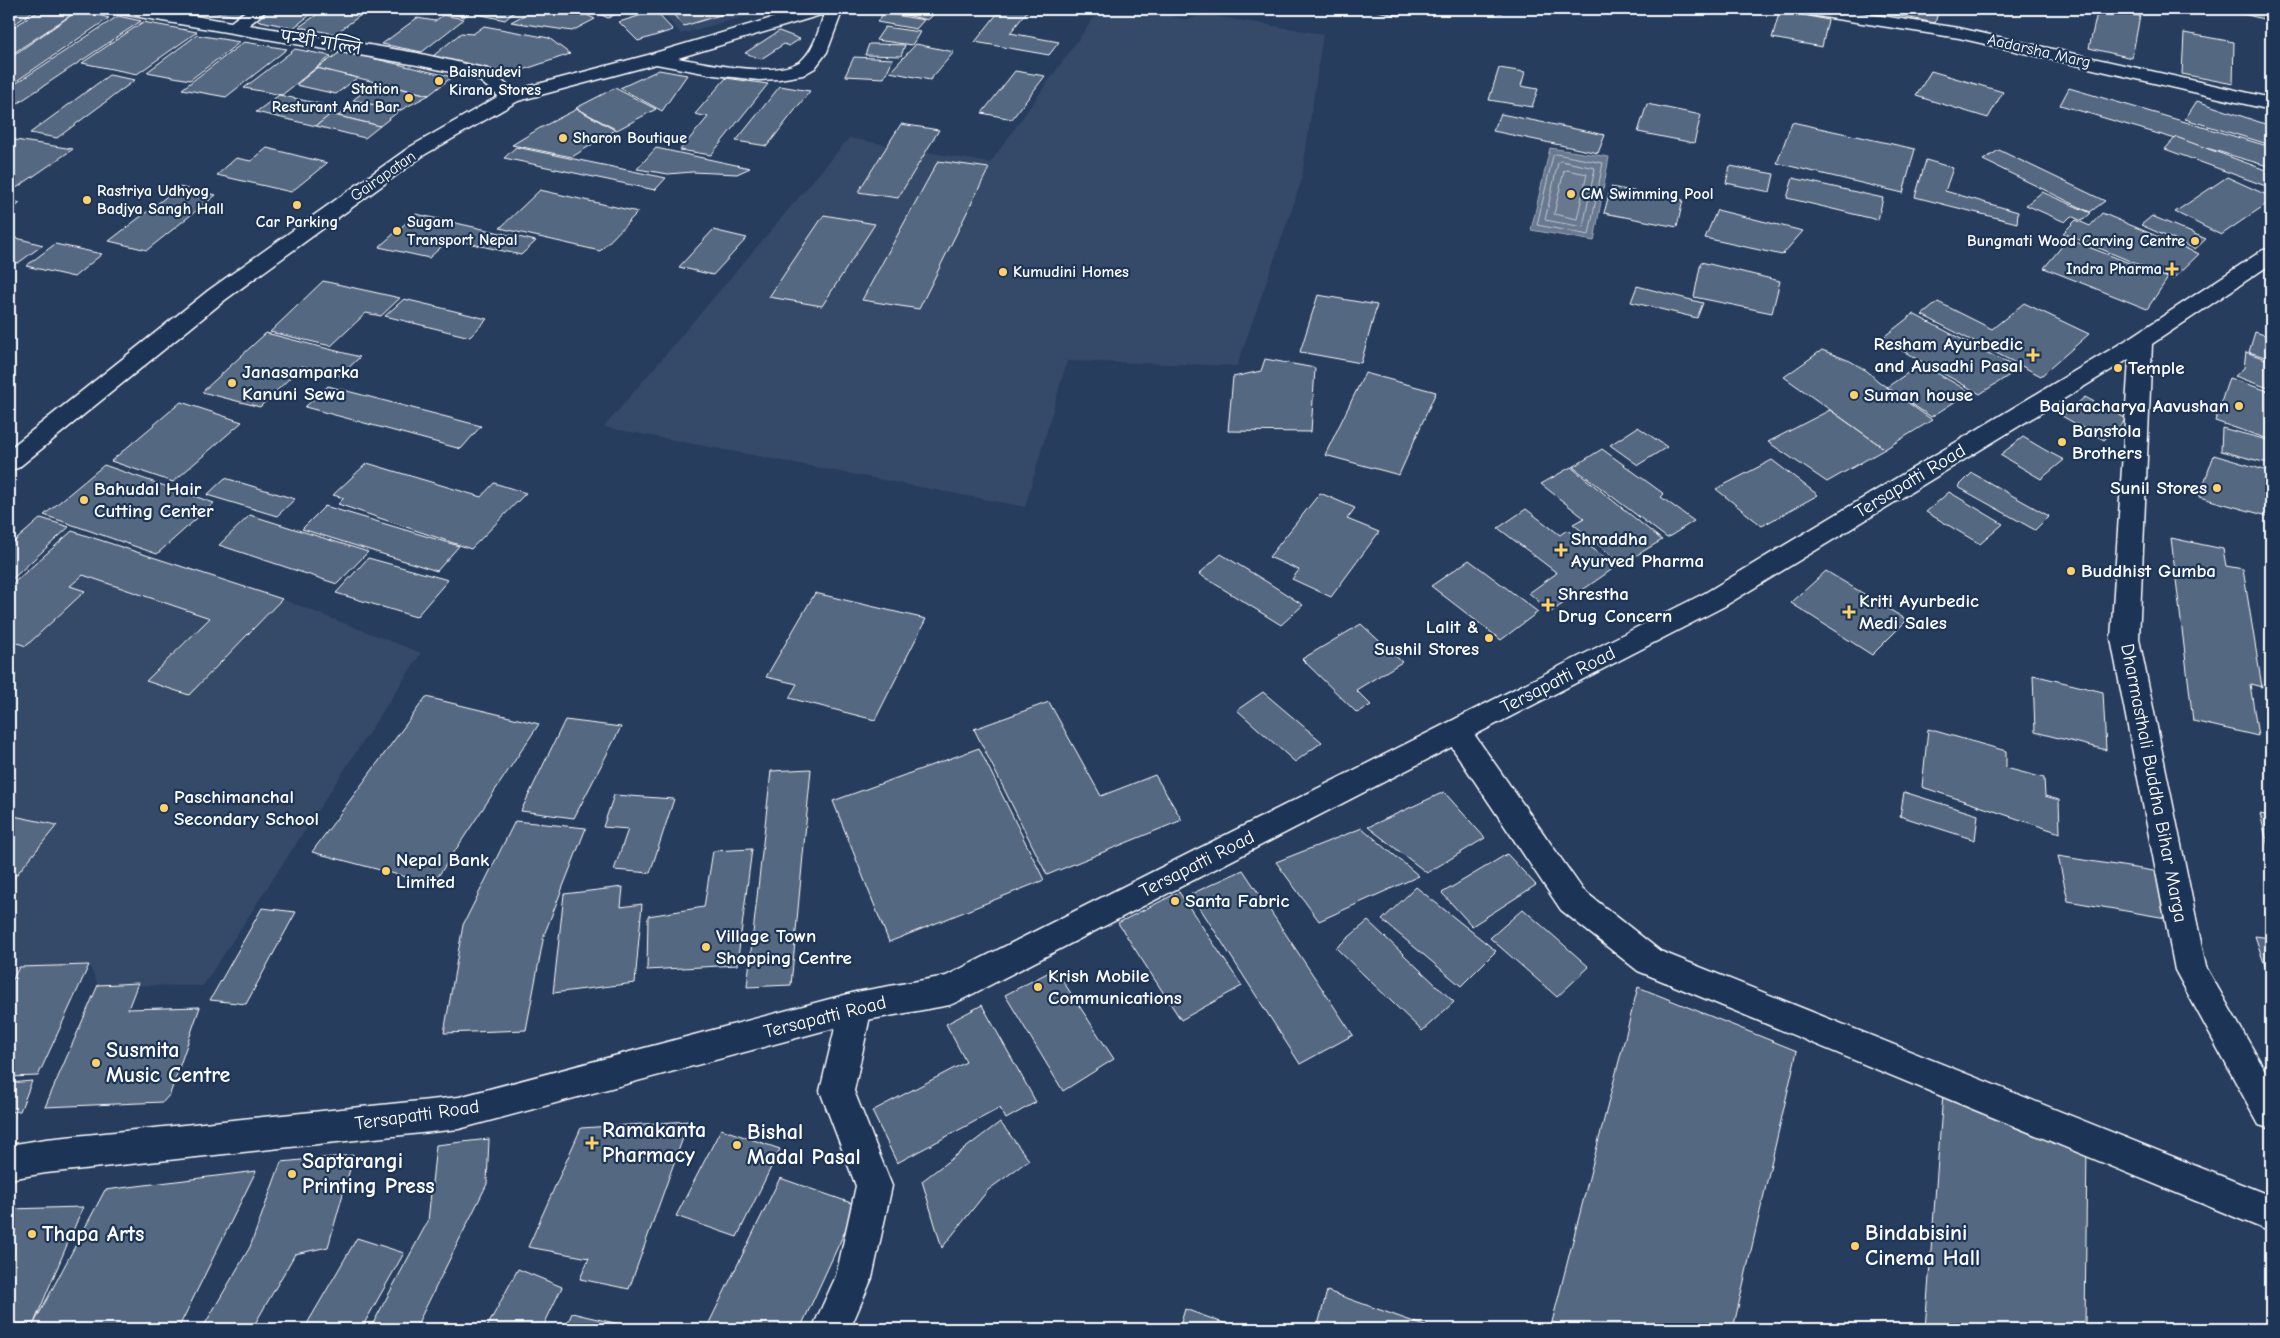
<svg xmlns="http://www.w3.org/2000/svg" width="2280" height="1338" viewBox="0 0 2280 1338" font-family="'Comic Neue','Playpen Sans Deva',sans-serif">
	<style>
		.built { fill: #344a68 }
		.water { fill: #67788e; stroke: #a4aebb }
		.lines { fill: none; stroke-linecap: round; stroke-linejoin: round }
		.shore { stroke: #c2c9d2; stroke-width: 1 }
		.building { fill: #556781; stroke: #fff }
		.minor-casing { stroke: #fff; stroke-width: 3 }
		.major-casing { stroke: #fff; stroke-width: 3 }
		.minor { fill: #1d3557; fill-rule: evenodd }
		.major { fill: #1d3557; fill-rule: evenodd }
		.poi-dot { fill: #ffd166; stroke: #1d3557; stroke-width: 2 }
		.labels { text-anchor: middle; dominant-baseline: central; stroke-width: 4.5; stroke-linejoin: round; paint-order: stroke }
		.far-street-label { font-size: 16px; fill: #fff; stroke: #1d3557 }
		.far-poi-label { font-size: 16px; font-weight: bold; fill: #fff; stroke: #1d3557; text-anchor: start }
		.poi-label { font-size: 19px; font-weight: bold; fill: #fff; stroke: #1d3557; text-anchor: start }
		.street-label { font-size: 19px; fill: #fff; stroke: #1d3557 }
		.near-poi-label { font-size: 22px; font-weight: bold; fill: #fff; stroke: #1d3557; text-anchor: start }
	</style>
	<rect width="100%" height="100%" fill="#263d5e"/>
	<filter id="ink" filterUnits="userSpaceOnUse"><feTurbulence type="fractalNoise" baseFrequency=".02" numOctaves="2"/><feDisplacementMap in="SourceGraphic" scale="10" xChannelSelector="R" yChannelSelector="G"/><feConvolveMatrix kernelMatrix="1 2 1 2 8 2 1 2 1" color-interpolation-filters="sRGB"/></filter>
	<g filter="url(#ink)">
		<g class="built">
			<polygon points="659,9 772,9 681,34"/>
			<polygon points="1100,9 1138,9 1188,20 1203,14 1323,34 1301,183 1237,366 1067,361 1025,507 604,427 849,138 990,163"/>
			<polygon points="72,531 282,599 421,653 203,986 98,985 89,965 19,967 9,962 9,587"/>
		</g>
		<polygon class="water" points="1550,148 1609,157 1594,241 1531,230"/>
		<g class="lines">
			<g class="shore">
				<polygon points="1556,154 1603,163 1589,235 1537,225 1553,156"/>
				<polygon points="1561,161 1595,168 1583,227 1545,220 1558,163"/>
				<polygon points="1567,170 1587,174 1577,219 1554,214 1564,171"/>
			</g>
		</g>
		<g class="building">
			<polygon points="9,9 36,9 9,28"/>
			<polygon points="42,9 80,9 9,56 9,30"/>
			<polygon points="196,9 247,9 236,16"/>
			<polygon points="266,9 318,9 293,28 251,19"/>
			<polygon points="325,9 369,9 335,34 299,27"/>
			<polygon points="440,9 474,9 464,17 437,11"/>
			<polygon points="483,9 518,9 505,20 477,14"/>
			<polygon points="535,9 575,9 595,19 572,31 511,22"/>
			<polygon points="589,9 626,9 608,18"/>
			<polygon points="668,9 740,9 684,26"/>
			<polygon points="880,9 939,9 928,20"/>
			<polygon points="1001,9 1029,9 1010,33 1059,42 1049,55 975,42"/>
			<polygon points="1368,9 1419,9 1416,13 1403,10 1400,16"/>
			<polygon points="1474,9 1503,9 1502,13"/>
			<polygon points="1866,9 1939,9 1935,23"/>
			<polygon points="2098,9 2140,16 2132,58 2089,48"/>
			<polygon points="2224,9 2271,10 2271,21"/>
			<polygon points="79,10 109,18 9,86 9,58"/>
			<polygon points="1780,10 1828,20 1822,47 1772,38"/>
			<polygon points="655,11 673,30 638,41 619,22"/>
			<polygon points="884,13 924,20 916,29 877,22"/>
			<polygon points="443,15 464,19 422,52 382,44 417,18 435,21"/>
			<polygon points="118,16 141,21 9,109 9,88"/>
			<polygon points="143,22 197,32 137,74 82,63"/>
			<polygon points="484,26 549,38 570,54 511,74 433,56 461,33 473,34"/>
			<polygon points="885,27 920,32 912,45 876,40"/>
			<polygon points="779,31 800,39 789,46 784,44 761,59 745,53"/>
			<polygon points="2184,33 2234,42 2233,84 2182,74"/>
			<polygon points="197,35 240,42 190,80 147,72"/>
			<polygon points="244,42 287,49 226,97 182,89"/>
			<polygon points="869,44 877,44 905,45 901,56 865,55"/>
			<polygon points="916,44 954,52 930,80 890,72"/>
			<polygon points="295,49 331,56 282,95 244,88"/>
			<polygon points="342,51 452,77 429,95 317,68"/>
			<polygon points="854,57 893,59 884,78 845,76"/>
			<polygon points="317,68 357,78 336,94 296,85"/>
			<polygon points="1499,68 1525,72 1521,86 1538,89 1532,107 1489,100"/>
			<polygon points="659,70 687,75 662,111 620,88"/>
			<polygon points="1015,71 1045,76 1012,119 982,113"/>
			<polygon points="1931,71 2003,92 1988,118 1916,96"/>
			<polygon points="109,75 135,80 57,138 30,133"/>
			<polygon points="726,78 768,84 711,155 680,150 708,117 695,114"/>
			<polygon points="375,83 429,95 399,111 353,100"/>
			<polygon points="780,86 810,91 767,146 736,141"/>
			<polygon points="615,88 656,109 617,130 576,108"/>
			<polygon points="2069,88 2271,147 2271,167 2060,105"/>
			<polygon points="279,95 339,108 316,126 256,112"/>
			<polygon points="358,101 399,111 380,126 338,116"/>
			<polygon points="2197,101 2271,126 2271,145 2185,119"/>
			<polygon points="1647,104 1701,115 1694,143 1638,132"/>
			<polygon points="577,109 615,130 572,157 512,145 540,128"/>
			<polygon points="331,114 338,116 380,126 365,138 316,126"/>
			<polygon points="1501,114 1605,135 1598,153 1493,131"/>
			<polygon points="1792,122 1915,149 1903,193 1777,163"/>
			<polygon points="901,124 939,130 898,198 858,192"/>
			<polygon points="2176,137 2271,172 2271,188 2165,149"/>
			<polygon points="9,139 73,149 9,193"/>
			<polygon points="516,147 666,178 655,190 504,158"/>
			<polygon points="267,148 327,163 291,192 217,175 236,158 251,161"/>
			<polygon points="656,148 750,168 737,174 692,172 668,174 637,169"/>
			<polygon points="1999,150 2105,201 2090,212 1983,160"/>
			<polygon points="1926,160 1953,168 1945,191 2018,212 2017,223 1915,197"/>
			<polygon points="938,161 989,168 919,309 862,300"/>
			<polygon points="1730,166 1774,174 1770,192 1726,183"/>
			<polygon points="2227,177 2271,197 2271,201 2221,235 2175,212"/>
			<polygon points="1793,178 1883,198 1878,220 1787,198"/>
			<polygon points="179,187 216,195 147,250 109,241"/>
			<polygon points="1611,187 1683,200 1677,227 1604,213"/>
			<polygon points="540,190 638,212 600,251 500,228"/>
			<polygon points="2042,192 2091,213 2082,221 2071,216 2065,222 2026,205"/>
			<polygon points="9,199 20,203 9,213"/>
			<polygon points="1717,210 1803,231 1782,255 1705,238"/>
			<polygon points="2102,213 2199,254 2173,279 2063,233 2076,220 2090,226"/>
			<polygon points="416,214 536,241 521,255 450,239 429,258 379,247"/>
			<polygon points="824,215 875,224 822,306 769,297"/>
			<polygon points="2152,216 2206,239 2195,249 2141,225"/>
			<polygon points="713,230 747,238 713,275 679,267"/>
			<polygon points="9,236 43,245 18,263 9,261"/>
			<polygon points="2068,239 2168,278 2147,309 2044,268"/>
			<polygon points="55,244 102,254 74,277 26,266"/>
			<polygon points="1701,262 1780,281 1772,313 1694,297"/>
			<polygon points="323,281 400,298 381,316 366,313 331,346 270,332"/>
			<polygon points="1637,286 1703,303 1697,318 1631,302"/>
			<polygon points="1318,295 1377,305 1361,363 1300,352"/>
			<polygon points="404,299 442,308 487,319 470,337 385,316"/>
			<polygon points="1938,302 1992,329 2024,303 2089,334 2041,376 1922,315"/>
			<polygon points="1913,314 2019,369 1980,394 1881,339"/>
			<polygon points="2255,332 2271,337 2271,359 2249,352"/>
			<polygon points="266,333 360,357 340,376 302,366 260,407 202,392"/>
			<polygon points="1822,350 1850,361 1867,371 1878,381 1932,420 1885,449 1784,377"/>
			<polygon points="2246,352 2271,361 2271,389 2235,376 2244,368"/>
			<polygon points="1265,359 1315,368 1311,432 1228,431 1233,377 1261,371"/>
			<polygon points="1921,364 1970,392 1931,417 1887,387"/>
			<polygon points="1365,373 1436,392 1399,475 1325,455"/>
			<polygon points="2229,378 2271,392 2271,440 2215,421"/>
			<polygon points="328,386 481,426 461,449 305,407"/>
			<polygon points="2085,397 2127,419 2104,440 2062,416"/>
			<polygon points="181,402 242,422 173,482 111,461"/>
			<polygon points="1830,410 1885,449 1827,482 1768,442"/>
			<polygon points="1638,427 1667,447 1638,465 1610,445"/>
			<polygon points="2222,428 2271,441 2271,464 2221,451"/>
			<polygon points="2023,437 2045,450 2064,460 2041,479 2000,455"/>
			<polygon points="1602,449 1664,494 1661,497 1694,521 1667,538 1573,467"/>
			<polygon points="2214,455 2271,472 2271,517 2199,497"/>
			<polygon points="1772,460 1818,495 1762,526 1716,489"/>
			<polygon points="367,463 481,497 494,483 526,493 471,549 338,504 344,498 333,495"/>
			<polygon points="104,465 214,503 157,554 44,515"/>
			<polygon points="1571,467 1662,540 1622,564 1573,524 1584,518 1541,484"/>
			<polygon points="1972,473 2049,516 2035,530 1958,487"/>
			<polygon points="225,478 295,499 277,516 207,495"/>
			<polygon points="1949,492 2003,524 1980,544 1926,512"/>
			<polygon points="1320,493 1355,508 1347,519 1379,532 1331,597 1292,579 1299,570 1269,557"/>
			<polygon points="325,506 459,546 437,571 302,529"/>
			<polygon points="1526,509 1560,535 1567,530 1617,566 1551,612 1529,593 1557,573 1498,528"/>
			<polygon points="250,515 368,552 337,584 219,545"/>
			<polygon points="41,518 69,527 9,582 9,546"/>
			<polygon points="72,531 282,599 189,695 146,681 210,618 83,575 70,586 85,591 26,646 9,640 9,587"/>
			<polygon points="2171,538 2223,549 2226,566 2243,569 2262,687 2250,684 2258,736 2193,721"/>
			<polygon points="1221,554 1267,582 1303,605 1281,625 1199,574"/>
			<polygon points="368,558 448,580 416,617 336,593"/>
			<polygon points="1469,560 1505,587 1538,612 1501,640 1431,586"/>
			<polygon points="1826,571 1907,620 1872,655 1791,603"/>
			<polygon points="815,593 926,619 875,720 789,698 797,684 766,677"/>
			<polygon points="1361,624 1402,662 1356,690 1371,705 1357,713 1302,659"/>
			<polygon points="2033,675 2103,692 2106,750 2035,732"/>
			<polygon points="1263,692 1322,742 1295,762 1237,710"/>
			<polygon points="426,697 539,724 433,884 312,852"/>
			<polygon points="1049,702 1101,796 1155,775 1182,820 1047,875 974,729"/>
			<polygon points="565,720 621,727 574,818 521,811"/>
			<polygon points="1928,729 2006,751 2006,768 2044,778 2045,796 2059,800 2060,833 1922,787"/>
			<polygon points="979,748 1044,880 889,942 833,801"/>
			<polygon points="811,769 791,985 747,987 771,771"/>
			<polygon points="1444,792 1485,838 1427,873 1368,827"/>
			<polygon points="1904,792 1978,815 1975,840 1900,816"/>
			<polygon points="614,795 674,799 650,873 614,870 628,829 603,827"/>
			<polygon points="2260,814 2271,816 2271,857"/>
			<polygon points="9,815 57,825 9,884"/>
			<polygon points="515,821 586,828 544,935 526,1030 444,1033 463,925"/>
			<polygon points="1362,828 1419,876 1319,921 1276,862"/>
			<polygon points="752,849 737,965 647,970 648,916 704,907 713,851"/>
			<polygon points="1507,854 1536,885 1472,926 1442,893"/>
			<polygon points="2058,856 2160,872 2172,919 2068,901"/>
			<polygon points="1243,870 1353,1035 1300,1064 1191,894"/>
			<polygon points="623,887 621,907 642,904 635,983 553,993 564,894"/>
			<polygon points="1416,887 1496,951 1461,986 1382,920"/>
			<polygon points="1179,892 1242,986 1181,1020 1118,923"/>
			<polygon points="262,908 296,912 246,1004 210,1000"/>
			<polygon points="1523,909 1589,967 1557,997 1490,938"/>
			<polygon points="1368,921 1454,1002 1422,1031 1336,948"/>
			<polygon points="2255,936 2271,938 2271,984"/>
			<polygon points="89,965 38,1076 9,1077 9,987 19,967"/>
			<polygon points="1055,969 1114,1059 1063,1091 1005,995"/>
			<polygon points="138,983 128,1009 200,1007 170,1094 163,1102 45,1107 98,985"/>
			<polygon points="1638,987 1797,1051 1733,1329 1571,1329 1552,1322"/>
			<polygon points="982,1005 1036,1102 1006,1119 1000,1108 897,1163 872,1111 966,1062 946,1024"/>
			<polygon points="32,1081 20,1111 9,1112 9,1083"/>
			<polygon points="1943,1094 2087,1144 2085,1329 1925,1329"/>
			<polygon points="689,1121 629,1289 580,1279 589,1258 528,1247 581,1128"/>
			<polygon points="1000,1122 1029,1160 988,1190 942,1248 922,1181"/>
			<polygon points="721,1129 780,1149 737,1237 676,1216"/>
			<polygon points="489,1139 487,1184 415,1329 370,1329 428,1221 436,1145"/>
			<polygon points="354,1155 328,1247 295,1254 252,1329 202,1329 250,1247 281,1162"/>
			<polygon points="256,1171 178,1329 31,1329 105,1190"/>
			<polygon points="780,1178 857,1205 800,1329 706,1329"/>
			<polygon points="83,1207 34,1323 9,1324 9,1209"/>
			<polygon points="357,1238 404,1253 361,1329 304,1329"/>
			<polygon points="518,1269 562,1287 542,1329 486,1329"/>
			<polygon points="1327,1291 1428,1327 1428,1329 1317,1329"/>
			<polygon points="1185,1309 1240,1329 1179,1329"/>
			<polygon points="572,1313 627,1326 625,1329 565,1329"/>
		</g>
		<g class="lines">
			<g class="minor-casing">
				<g id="minor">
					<polygon points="113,9 152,9 231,22 248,9 268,9 249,25 417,53 488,69 521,97 518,101 511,103 504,101 475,77 417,65 122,14 116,13"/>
					<polygon points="1795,9 1837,9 1959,28 2271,98 2271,110 1959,38 1804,14 1798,13"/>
					<polygon points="1457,721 1467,724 1583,890 1660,951 2271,1196 2271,1232 1638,971 1561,910 1447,740 1443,732 1447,724"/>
					<polygon points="856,992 867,996 872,1007 854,1091 892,1186 872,1278 850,1329 812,1329 836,1276 856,1186 820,1091 840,1007 845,996"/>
				</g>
			</g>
			<g class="major-casing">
				<g id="major">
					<path d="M802,9H843L827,52L815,68L803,75L779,79L759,80L714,75L656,64L518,101L424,155L225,300L18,468L9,470V449L209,290L410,147L504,93L648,55ZM824,14C819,29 815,47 803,59C780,80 707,63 678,58Z"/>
					<polygon points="2271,249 2271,264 2152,344 2139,639 2206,967 2271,1081 2271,1129 2259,1125 2175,970 2111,639 2129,359 1723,607 961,1000 950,1005 856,1022 459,1129 46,1173 9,1179 9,1145 46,1139 459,1097 856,992 946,976 1705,593 2133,336 2263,250"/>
				</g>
			</g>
			<use href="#minor" class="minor"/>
			<use href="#major" class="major"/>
		</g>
	</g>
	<g class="poi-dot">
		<circle cx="439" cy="81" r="5"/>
		<circle cx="409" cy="98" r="5"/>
		<circle cx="563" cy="138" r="5"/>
		<circle cx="1571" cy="194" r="5"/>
		<circle cx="87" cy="200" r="5"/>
		<circle cx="297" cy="205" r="5"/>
		<circle cx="397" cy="231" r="5"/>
		<circle cx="2195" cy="241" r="5"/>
		<path d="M2169.5 261.5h5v5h5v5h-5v5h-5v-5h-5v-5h5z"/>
		<circle cx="1003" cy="272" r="5"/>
		<path d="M2030.5 347.5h5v5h5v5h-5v5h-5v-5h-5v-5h5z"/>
		<circle cx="2118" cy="368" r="5"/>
		<circle cx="232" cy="383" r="5"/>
		<circle cx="1854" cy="395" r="5"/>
		<circle cx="2239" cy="406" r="5"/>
		<circle cx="2062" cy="442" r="5"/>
		<circle cx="2217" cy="488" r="5"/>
		<circle cx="84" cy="500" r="5"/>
		<path d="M1558.5 542.5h5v5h5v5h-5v5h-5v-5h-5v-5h5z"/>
		<circle cx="2071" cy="571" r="5"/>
		<path d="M1545.5 597.5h5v5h5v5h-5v5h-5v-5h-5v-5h5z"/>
		<path d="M1846.5 604.5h5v5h5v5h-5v5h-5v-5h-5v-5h5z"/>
		<circle cx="1489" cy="638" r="5"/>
		<circle cx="164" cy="808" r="5"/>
		<circle cx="386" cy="871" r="5"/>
		<circle cx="1175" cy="901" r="5"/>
		<circle cx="706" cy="947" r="5"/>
		<circle cx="1038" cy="987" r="5"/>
		<circle cx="96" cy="1063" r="5"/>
		<path d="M589.5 1135.5h5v5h5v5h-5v5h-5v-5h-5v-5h5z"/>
		<circle cx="737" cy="1145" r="5"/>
		<circle cx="292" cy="1174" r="5"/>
		<circle cx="32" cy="1234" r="5"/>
		<circle cx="1855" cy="1246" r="5"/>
	</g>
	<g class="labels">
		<g class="far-street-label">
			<text transform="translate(321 43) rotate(9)">पन्थी गल्लि</text>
			<text transform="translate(2039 51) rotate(13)">Aadarsha Marg</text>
			<text transform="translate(383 176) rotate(-35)">Gairapatan</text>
		</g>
		<g class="far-poi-label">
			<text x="449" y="72">Baisnudevi<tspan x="449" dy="18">Kirana Stores</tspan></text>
			<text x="399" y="89" text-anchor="end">Station<tspan x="399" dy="18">Resturant And Bar</tspan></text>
			<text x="573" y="138">Sharon Boutique</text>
			<text x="97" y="191">Rastriya Udhyog<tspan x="97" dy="18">Badjya Sangh Hall</tspan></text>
			<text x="1581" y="194">CM Swimming Pool</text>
			<text x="297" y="222" text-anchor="middle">Car Parking</text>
			<text x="407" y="222">Sugam<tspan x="407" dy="18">Transport Nepal</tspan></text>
			<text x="2185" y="241" text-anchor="end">Bungmati Wood Carving Centre</text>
			<text x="2162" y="269" text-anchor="end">Indra Pharma</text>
			<text x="1013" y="272">Kumudini Homes</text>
		</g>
		<g class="poi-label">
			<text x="2023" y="344" text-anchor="end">Resham Ayurbedic<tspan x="2023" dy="22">and Ausadhi Pasal</tspan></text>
			<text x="2128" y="368">Temple</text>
			<text x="242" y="372">Janasamparka<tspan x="242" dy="22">Kanuni Sewa</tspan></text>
			<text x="1864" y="395">Suman house</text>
			<text x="2229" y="406" text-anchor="end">Bajaracharya Aavushan</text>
			<text x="2072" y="431">Banstola<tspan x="2072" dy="22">Brothers</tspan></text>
			<text x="2207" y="488" text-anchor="end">Sunil Stores</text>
			<text x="94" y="489">Bahudal Hair<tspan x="94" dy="22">Cutting Center</tspan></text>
			<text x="1571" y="539">Shraddha<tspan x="1571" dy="22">Ayurved Pharma</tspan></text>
			<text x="2081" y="571">Buddhist Gumba</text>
			<text x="1558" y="594">Shrestha<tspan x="1558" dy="22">Drug Concern</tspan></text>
			<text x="1859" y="601">Kriti Ayurbedic<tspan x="1859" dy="22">Medi Sales</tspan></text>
			<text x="1479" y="627" text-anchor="end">Lalit &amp;<tspan x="1479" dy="22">Sushil Stores</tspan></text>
			<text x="174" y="797">Paschimanchal<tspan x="174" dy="22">Secondary School</tspan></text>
			<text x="396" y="860">Nepal Bank<tspan x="396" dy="22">Limited</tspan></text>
			<text x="1185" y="901">Santa Fabric</text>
			<text x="716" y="936">Village Town<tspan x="716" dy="22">Shopping Centre</tspan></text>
			<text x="1048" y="976">Krish Mobile<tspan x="1048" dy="22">Communications</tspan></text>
		</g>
		<g class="street-label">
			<text transform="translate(1910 481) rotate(-31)">Tersapatti Road</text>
			<text transform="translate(1558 680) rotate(-27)">Tersapatti Road</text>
			<text transform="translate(2154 783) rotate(79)">Dharmasthali Buddha Bihar Marga</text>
			<text transform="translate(1197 864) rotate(-27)">Tersapatti Road</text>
			<text transform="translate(825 1017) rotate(-14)">Tersapatti Road</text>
			<text transform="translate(417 1115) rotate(-8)">Tersapatti Road</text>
		</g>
		<g class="near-poi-label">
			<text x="106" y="1050">Susmita<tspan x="106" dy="25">Music Centre</tspan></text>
			<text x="602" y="1130">Ramakanta<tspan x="602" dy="25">Pharmacy</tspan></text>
			<text x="747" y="1132">Bishal<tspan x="747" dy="25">Madal Pasal</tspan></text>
			<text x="302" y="1161">Saptarangi<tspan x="302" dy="25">Printing Press</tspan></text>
			<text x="1865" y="1233">Bindabisini<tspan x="1865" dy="25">Cinema Hall</tspan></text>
			<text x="42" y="1234">Thapa Arts</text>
		</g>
	</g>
	<rect width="2280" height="1338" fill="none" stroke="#1d3557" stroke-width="30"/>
	<rect x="15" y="15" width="2250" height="1308" fill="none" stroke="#fff" stroke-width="2" filter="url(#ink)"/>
</svg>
